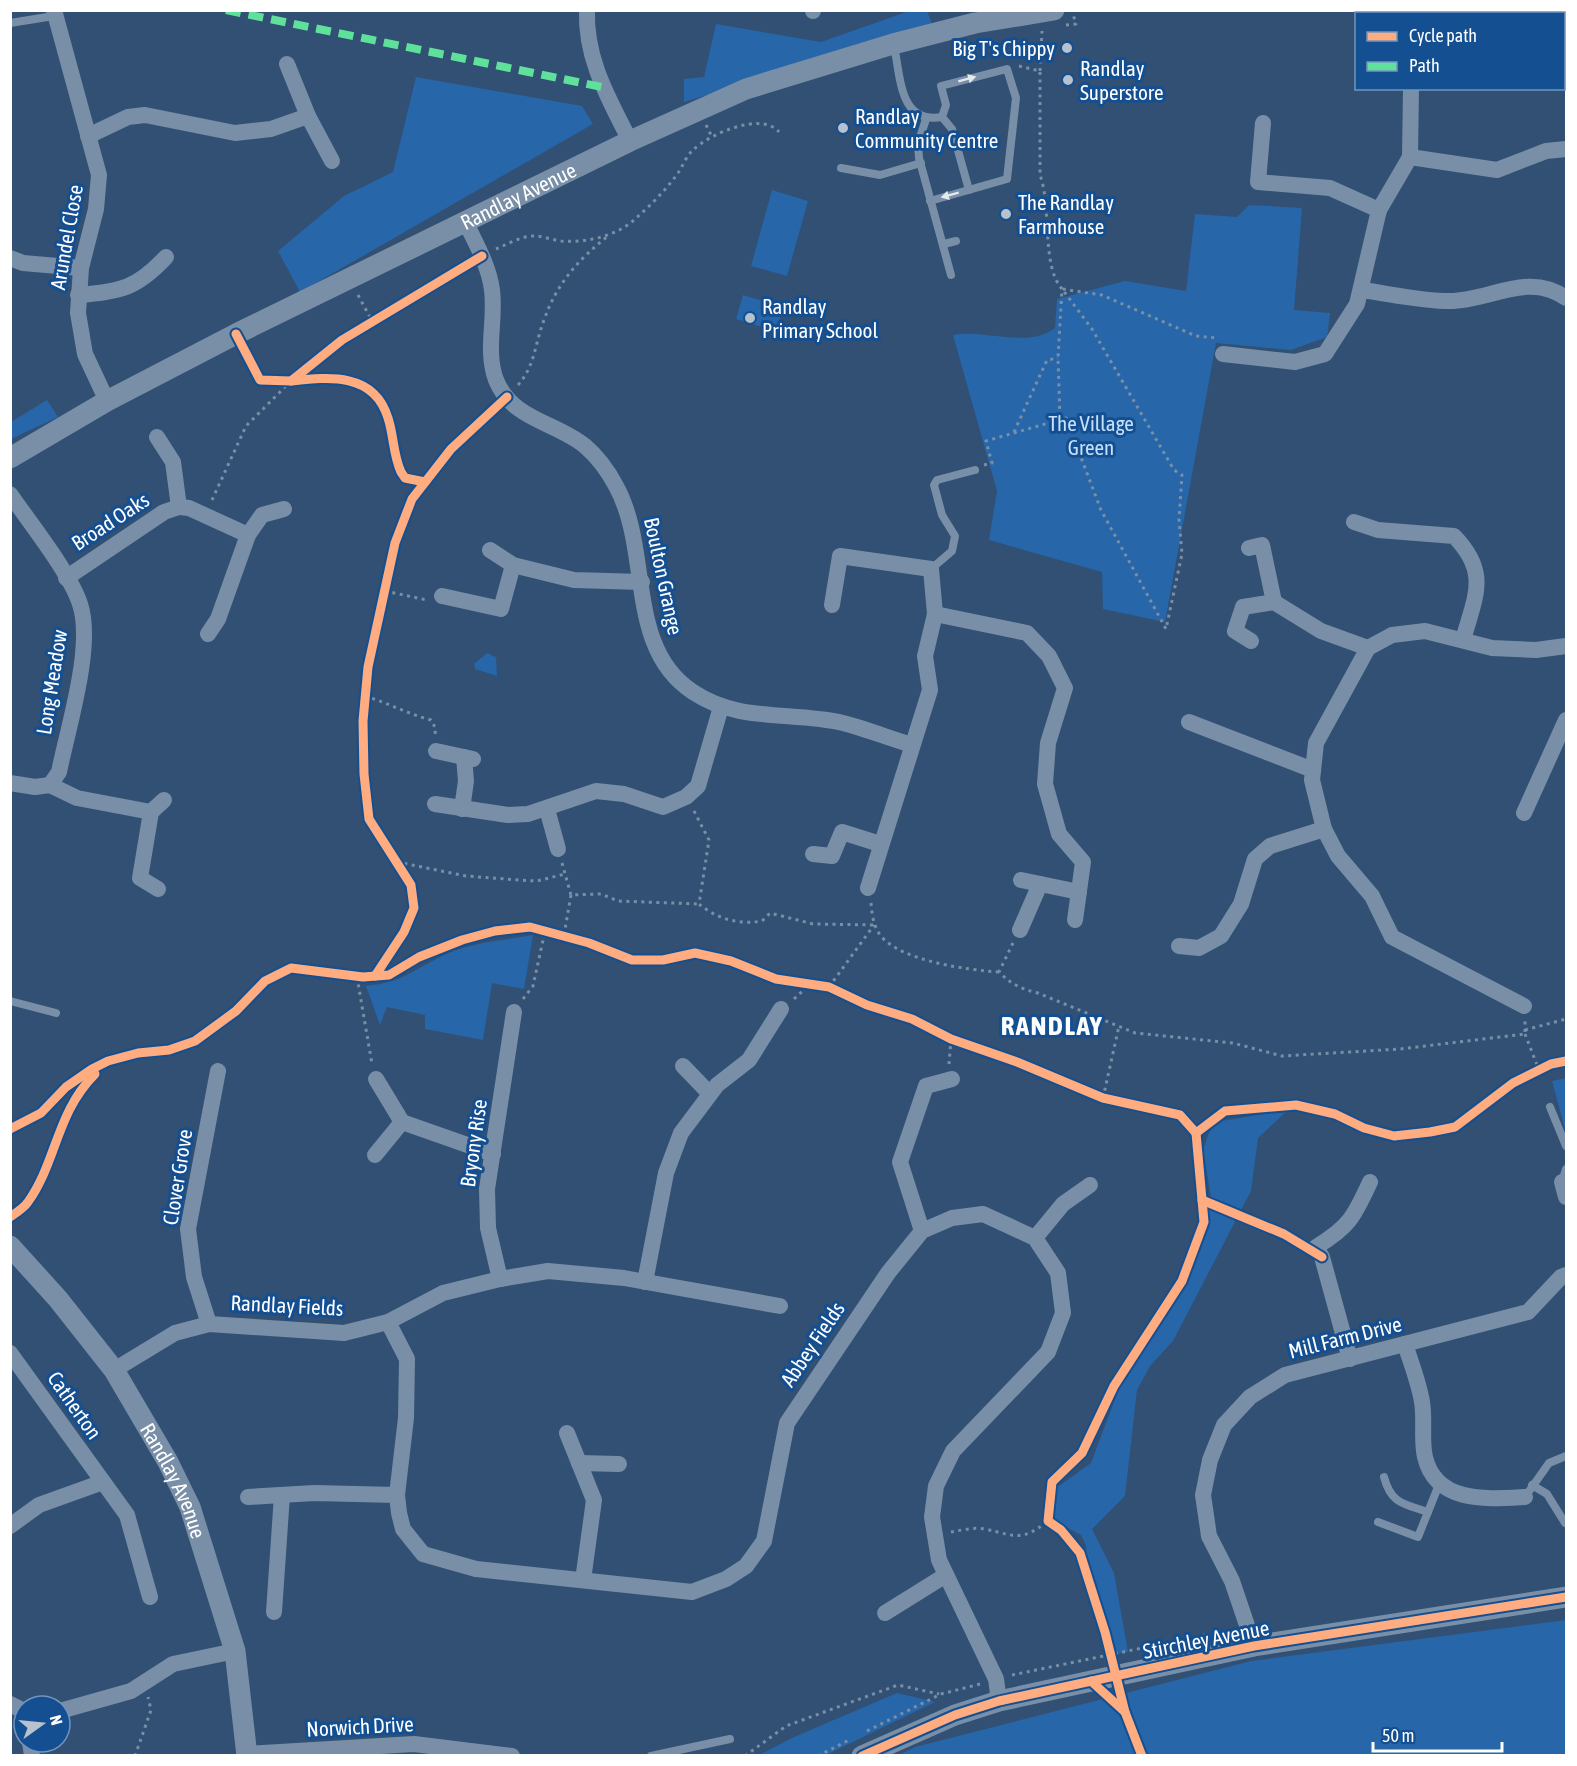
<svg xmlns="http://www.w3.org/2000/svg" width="1577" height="1766" viewBox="0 0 1577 1766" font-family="'Asap Condensed',sans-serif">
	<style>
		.green { fill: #2766a8 }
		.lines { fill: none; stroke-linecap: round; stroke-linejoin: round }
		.path { stroke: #788fa7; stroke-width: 3; stroke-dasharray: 3 4.5; stroke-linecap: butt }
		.service { stroke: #788fa7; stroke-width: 8 }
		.minor { stroke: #788fa7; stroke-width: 16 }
		.tertiary { stroke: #788fa7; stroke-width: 21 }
		.quiet { stroke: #60e19b; stroke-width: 8; stroke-dasharray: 15 8; stroke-linecap: butt }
		.cycleway-casing { stroke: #144f91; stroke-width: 13 }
		.cycleway { stroke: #ffac80; stroke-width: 9 }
		.oneway { fill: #e4e9ed }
		.poi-dot { fill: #b7c2ce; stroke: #144f91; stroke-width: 2 }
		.labels { text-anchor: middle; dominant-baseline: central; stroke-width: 6; stroke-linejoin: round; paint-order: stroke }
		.poi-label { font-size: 21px; fill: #fff; stroke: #144f91; text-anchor: start }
		.street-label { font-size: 21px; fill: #fff; stroke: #144f91 }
		.park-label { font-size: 21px; fill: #c7e1fc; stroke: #144f91 }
		.district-label { font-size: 27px; font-weight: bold; letter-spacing: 1.5px; fill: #fff; stroke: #144f91 }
	</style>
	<rect width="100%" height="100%" fill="#315074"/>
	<g class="green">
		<polygon points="909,11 927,11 933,27 684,102 684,79 704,77 716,24 821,42"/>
		<polygon points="416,77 582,106 593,124 300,292 278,251 344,196 393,172"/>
		<polygon points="772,190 808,201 787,276 751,266"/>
		<path d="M1249,205L1302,208L1294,310L1330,313L1327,337L1291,350L1216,343L1165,622L1103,609L1102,572L989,540L997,491L953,335C985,329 1028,349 1055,328L1057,299L1125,281L1186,291L1195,214L1237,217Z"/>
		<polygon points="743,295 783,307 776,331 736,319"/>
		<polygon points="47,400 58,417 11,439 11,422"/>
		<polygon points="487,653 496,657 497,676 475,669 474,664"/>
		<path d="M533,935L524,989L492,983L483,1040L425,1029V1015L387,1007L380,1025L366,986C407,982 417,966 451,952C477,942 506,940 533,935Z"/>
		<polygon points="1566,1078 1566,1133 1552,1081"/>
		<polygon points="1288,1110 1258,1138 1251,1191 1173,1341 1150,1366 1137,1390 1125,1496 1092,1529 1114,1573 1128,1652 1107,1655 1088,1586 1086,1545 1081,1535 1046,1517 1048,1494 1091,1463 1123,1378 1188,1277 1208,1220 1211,1197 1203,1150 1211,1127 1221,1121"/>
		<polygon points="1566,1620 1566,1755 899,1755 915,1747 1251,1661"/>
		<polygon points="897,1693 935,1702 826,1755 759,1755 794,1737"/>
	</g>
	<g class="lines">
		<g class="path">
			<polyline points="1066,25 1076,24 1073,14"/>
			<path d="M1019,66L1040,71V175C1052,207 1041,265 1062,289L1058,358L1060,418"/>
			<polyline points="1040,71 1042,31"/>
			<polyline points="706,125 712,137"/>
			<path d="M496,249C508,244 521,236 534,236C543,236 552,240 561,241C586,243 616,236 634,220C650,206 666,190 678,173C683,166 686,156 693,150C710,134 761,111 779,132"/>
			<polyline points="358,295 372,321"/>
			<path d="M518,385C535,366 535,343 544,320C557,283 578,260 608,236"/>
			<polyline points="1014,432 1047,360 1058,358"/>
			<polyline points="984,465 992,463 986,441 1066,418 1101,510 1166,629 1182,554 1179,519 1182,475 1174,470 1092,329 1062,289 1102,295 1196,336 1218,338"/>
			<polyline points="212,500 246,426 291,381"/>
			<polyline points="385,591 427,600"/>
			<path d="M365,696C388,703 408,714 431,720L436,729L434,737"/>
			<path d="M694,811L709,840L699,904C717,919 739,925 762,921L770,913L813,924L874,925"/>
			<polyline points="397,862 466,876 519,880 537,881 565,874"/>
			<polyline points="562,863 571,895 601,894 618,901 699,904"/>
			<path d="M871,903C872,914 873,925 880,935C900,961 968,970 999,972"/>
			<polyline points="564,935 571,895"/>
			<path d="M1013,943L999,972C1011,984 1021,989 1038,993L1135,1033L1233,1043L1282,1056L1400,1049L1525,1034V1020"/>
			<polyline points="357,977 372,1064"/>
			<polyline points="829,987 874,925"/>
			<polyline points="523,999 533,986 545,931"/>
			<polyline points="794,999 810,984"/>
			<polyline points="1525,1030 1566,1019"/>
			<polyline points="1525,1034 1539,1070"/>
			<polyline points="949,1064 951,1039"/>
			<polyline points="1103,1098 1119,1026"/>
			<path d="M951,1532C962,1530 975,1527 985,1529C1016,1536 1021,1542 1048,1521"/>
			<polyline points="1012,1675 1205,1635"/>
			<polyline points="867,1731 941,1694 980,1684"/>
			<polyline points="135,1756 151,1710 148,1697"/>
			<polyline points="745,1756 786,1726 898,1685 939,1694"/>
			<polyline points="818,1756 851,1739"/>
		</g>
		<g class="service">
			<polyline points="10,23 54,16"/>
			<path d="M894,46C901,78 899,124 942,117"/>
			<polyline points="942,117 952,129 969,190"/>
			<polyline points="926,119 918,144 919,158 951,275"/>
			<polyline points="841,168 880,175 921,163"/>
			<polyline points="930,201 1007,179 1016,98 1007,69 941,86 946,105 942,117"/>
			<polyline points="944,244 956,241"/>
			<polyline points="931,569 952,551 955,536 942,515 934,485 937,480 975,470"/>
			<polyline points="10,1001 56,1013"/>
			<polyline points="1550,1107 1566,1146"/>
			<polyline points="1562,1182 1566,1169"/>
			<path d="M1384,1477C1391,1504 1404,1504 1428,1512"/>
			<polyline points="1532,1485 1547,1494 1565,1523"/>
			<polyline points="1525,1497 1549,1463 1566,1456"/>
			<polyline points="1378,1522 1418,1537 1440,1482"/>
			<polyline points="651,1756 730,1739"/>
		</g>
		<g class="minor">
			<polyline points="54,10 99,175 96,209 81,268 78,313 85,354 107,401"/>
			<path d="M587,10C585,59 609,99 630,141"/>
			<polyline points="813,11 813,10"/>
			<polyline points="1412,14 1412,10"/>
			<polyline points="308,116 332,161"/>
			<polyline points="1263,123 1258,182 1330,188 1379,210"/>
			<polyline points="88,136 128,117 145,115 235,133 271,129 308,116 287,64"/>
			<polyline points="1410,157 1497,170 1546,151 1566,149"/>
			<path d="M466,223C476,244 489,266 492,290C496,321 485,350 496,380C512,420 556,422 585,446C598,457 608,471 616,486C652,551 625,648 693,692C739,723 792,711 843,723C866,729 889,738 912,745"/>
			<polyline points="10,258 23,263 81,268"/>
			<path d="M1362,290C1391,294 1421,301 1450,301C1490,301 1528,271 1566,298"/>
			<path d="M78,295C121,292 137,288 166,257"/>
			<polyline points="1223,354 1295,362 1325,354 1357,304 1379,210 1410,157 1411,88"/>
			<polyline points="157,437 173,462 179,507"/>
			<path d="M10,494C30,523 70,573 80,604C94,646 68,727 59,772L50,785"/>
			<path d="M1354,522L1378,530L1454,536C1490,573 1475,596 1463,640"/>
			<polyline points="248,535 262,515 284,509"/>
			<polyline points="1249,548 1262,545 1274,602"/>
			<polyline points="490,550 513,565 574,580 642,582"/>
			<polyline points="66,578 164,512 179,507 189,508 248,535 218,619 208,634"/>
			<polyline points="442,596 501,609 513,565"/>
			<polyline points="832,605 840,556 931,569 935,614 925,656 930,690 868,888"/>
			<polyline points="935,614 1027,633 1049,656 1065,688 1048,743 1045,784 1059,834 1083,862 1075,920"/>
			<polyline points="1251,641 1235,631 1243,607 1274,602 1321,631 1368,648"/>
			<polyline points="1189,722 1313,770"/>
			<polyline points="436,751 473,759"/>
			<polyline points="10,783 35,787 50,785"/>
			<polyline points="50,785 77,798 151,812"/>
			<polyline points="435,804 508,815 528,814 596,791 624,794 663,807 686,797 698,786 721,707"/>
			<polyline points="462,809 466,781 464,757"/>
			<polyline points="547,809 558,849"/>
			<polyline points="1524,813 1566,720"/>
			<polyline points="813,854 832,856 842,832 880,844"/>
			<polyline points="1021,880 1079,892"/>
			<polyline points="158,889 140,878 151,812 164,800"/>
			<polyline points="1020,930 1040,884"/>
			<polyline points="1179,946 1199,948 1221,936 1241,904 1255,859 1270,846 1324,829"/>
			<polyline points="1524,1006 1392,937 1372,896 1338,856 1324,829 1312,780 1316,743 1368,648 1392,635 1425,631 1492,648 1536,650 1566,646"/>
			<polyline points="683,1066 710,1094"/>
			<polyline points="376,1079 402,1122 493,1154"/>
			<polyline points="375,1155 402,1122"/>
			<polyline points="1562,1182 1566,1197"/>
			<polyline points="922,1231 900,1162 926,1086 952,1079"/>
			<polyline points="1035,1238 1063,1204 1090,1185"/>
			<polyline points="500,1279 488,1228 487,1189 514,1012"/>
			<polyline points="645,1282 666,1173 681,1133 717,1085 749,1060 781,1009"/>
			<polyline points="388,1322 407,1359 406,1418 397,1495 399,1513 403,1529 423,1554 476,1569 692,1592 726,1579 746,1566 764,1541 787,1423 888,1273 922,1231 952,1218 983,1214 1035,1238 1058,1273 1063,1313 1048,1352 953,1451 936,1486 932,1517 939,1560 996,1679 999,1701"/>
			<polyline points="209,1324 194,1277 188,1229 218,1071"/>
			<path d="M1405,1344C1411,1363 1419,1383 1422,1402C1425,1420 1421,1440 1425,1457C1436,1504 1488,1499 1525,1497"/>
			<polyline points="10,1353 127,1515 150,1597"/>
			<path d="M1350,1359L1322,1257L1316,1247C1349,1227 1354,1217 1370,1182"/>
			<polyline points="114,1370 175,1333 209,1324 344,1333 388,1322 443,1293 500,1279 548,1271 624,1278 780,1306"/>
			<polyline points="567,1433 594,1500 583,1580"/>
			<polyline points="579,1463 619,1464"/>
			<polyline points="248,1497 314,1493 397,1495"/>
			<polyline points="10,1526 39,1505 103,1482"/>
			<polyline points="274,1612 282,1495"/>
			<polyline points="885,1613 946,1575"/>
			<polyline points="1254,1646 1232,1581 1209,1536 1203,1495 1210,1460 1224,1425 1250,1397 1285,1375 1528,1312 1561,1277 1566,1275"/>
			<polyline points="10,1704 24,1711"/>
			<polyline points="60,1711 131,1691 173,1664 235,1651"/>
			<polyline points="30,1742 32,1756"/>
			<polyline points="247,1754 414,1744 512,1756"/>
		</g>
		<g class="tertiary">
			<polyline points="1496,10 1521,14"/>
			<polyline points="1564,21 1566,22"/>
			<path id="s1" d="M10,458L107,401L236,334L630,141L746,89L893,44L975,23L1054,10"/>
			<path id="s2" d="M10,1246L58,1299L114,1370L168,1462L190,1507L235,1651L247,1756"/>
			<polyline points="862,1756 955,1715 999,1701 1254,1646 1566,1597"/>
		</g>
		<polyline class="quiet" points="226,10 602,87"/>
		<g class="cycleway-casing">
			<g id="cycleway">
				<polyline points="236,334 260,380 291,381"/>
				<path d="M425,482L405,478L401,472C393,455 394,436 388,418C374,372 329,377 291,381L342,340L482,256"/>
				<polyline points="375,976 404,932 414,908 411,885 369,819 364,774 363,721 368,667 395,543 412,499 451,449 507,397"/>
				<polyline points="10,1129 41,1113 66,1087 92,1069 108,1061 138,1053 169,1050 195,1041 236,1011 265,981 291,968 363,977 389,975 419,957 462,940 495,931 530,927 589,943 632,960 663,960 695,953 731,961 776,979 829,987 867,1005 912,1019 951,1039 1017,1062 1103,1098 1180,1115 1196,1133 1225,1111 1296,1105 1335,1114 1364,1128 1394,1136 1430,1132 1455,1127 1513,1083 1551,1064 1566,1061"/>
				<polyline points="1202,1200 1284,1234 1322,1257"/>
				<path d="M10,1217C16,1213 24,1208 28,1202C57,1161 56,1113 95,1074"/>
				<polyline points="1091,1681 1125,1712 1142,1756"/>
				<polyline points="1125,1712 1105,1632 1080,1553 1061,1530 1048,1521 1052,1482 1082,1453 1114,1386 1182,1281 1204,1222 1196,1133"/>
				<polyline points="862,1756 955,1715 999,1701 1254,1646 1566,1597"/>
			</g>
		</g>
		<use href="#cycleway" class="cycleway"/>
	</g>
	<defs><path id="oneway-solid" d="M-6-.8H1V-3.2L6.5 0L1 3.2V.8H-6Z" transform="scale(1.5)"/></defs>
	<g class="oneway">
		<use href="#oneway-solid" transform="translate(967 79) rotate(-15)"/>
		<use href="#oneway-solid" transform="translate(950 195) rotate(165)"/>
	</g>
	<g class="poi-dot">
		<circle cx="1067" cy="48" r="6"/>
		<circle cx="1068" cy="80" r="6"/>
		<circle cx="843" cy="128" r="6"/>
		<circle cx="1006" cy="214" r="6"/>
		<circle cx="750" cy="318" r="6"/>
	</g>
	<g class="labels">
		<g class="poi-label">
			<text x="1055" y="48" text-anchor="end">Big T's Chippy</text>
			<text x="1080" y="68">Randlay<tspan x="1080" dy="24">Superstore</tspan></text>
			<text x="855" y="116">Randlay<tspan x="855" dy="24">Community Centre</tspan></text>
			<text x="1018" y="202">The Randlay<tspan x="1018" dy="24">Farmhouse</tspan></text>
			<text x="762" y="306">Randlay<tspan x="762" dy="24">Primary School</tspan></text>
		</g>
		<g class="street-label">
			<text stroke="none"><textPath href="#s1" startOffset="572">Randlay Avenue</textPath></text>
			<text transform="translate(66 237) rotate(-80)">Arundel Close</text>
			<text transform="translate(110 521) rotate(-33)">Broad Oaks</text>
			<text transform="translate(664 576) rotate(78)">Boulton Grange</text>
			<text transform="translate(51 682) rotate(-81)">Long Meadow</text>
			<text transform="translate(473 1143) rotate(-82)">Bryony Rise</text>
			<text transform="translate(177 1177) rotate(-81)">Clover Grove</text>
			<text transform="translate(287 1305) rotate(3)">Randlay Fields</text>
			<text transform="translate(1345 1337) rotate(-14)">Mill Farm Drive</text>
			<text transform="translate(812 1344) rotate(-56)">Abbey Fields</text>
			<text transform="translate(75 1405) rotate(55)">Catherton</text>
			<text stroke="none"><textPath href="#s2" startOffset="288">Randlay Avenue</textPath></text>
			<text transform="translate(1206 1639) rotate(-11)">Stirchley Avenue</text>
			<text transform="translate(360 1726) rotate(-3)">Norwich Drive</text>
		</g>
		<g class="park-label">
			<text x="1091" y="423">The Village<tspan x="1091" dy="24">Green</tspan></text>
		</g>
		<g class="district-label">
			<text x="1052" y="1025">RANDLAY</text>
		</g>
	</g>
	<rect width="1577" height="1766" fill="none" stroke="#ffffff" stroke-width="24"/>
	<rect x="1355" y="12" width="210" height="78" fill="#144f91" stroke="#7295bd" stroke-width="1.5"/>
	<rect x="1367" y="32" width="30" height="9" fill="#ffac80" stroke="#7295bd" stroke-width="1.5"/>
	<text x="1409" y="42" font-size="18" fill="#ffffff">Cycle path</text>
	<rect x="1367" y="62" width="30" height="9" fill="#60e19b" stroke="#7295bd" stroke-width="1.5"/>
	<text x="1409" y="72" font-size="18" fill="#ffffff">Path</text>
	<g transform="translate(42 1724) rotate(75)"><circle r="28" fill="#144f91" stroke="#7295bd" stroke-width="1.5"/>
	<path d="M0-4.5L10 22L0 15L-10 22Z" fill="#b7c2ce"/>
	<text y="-9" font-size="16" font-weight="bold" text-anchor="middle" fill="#ffffff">N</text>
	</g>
	<path d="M1373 1742v9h129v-9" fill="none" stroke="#ffffff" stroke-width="3"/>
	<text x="1382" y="1742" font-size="18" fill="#ffffff" stroke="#144f91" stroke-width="4.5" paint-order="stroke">50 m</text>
</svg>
